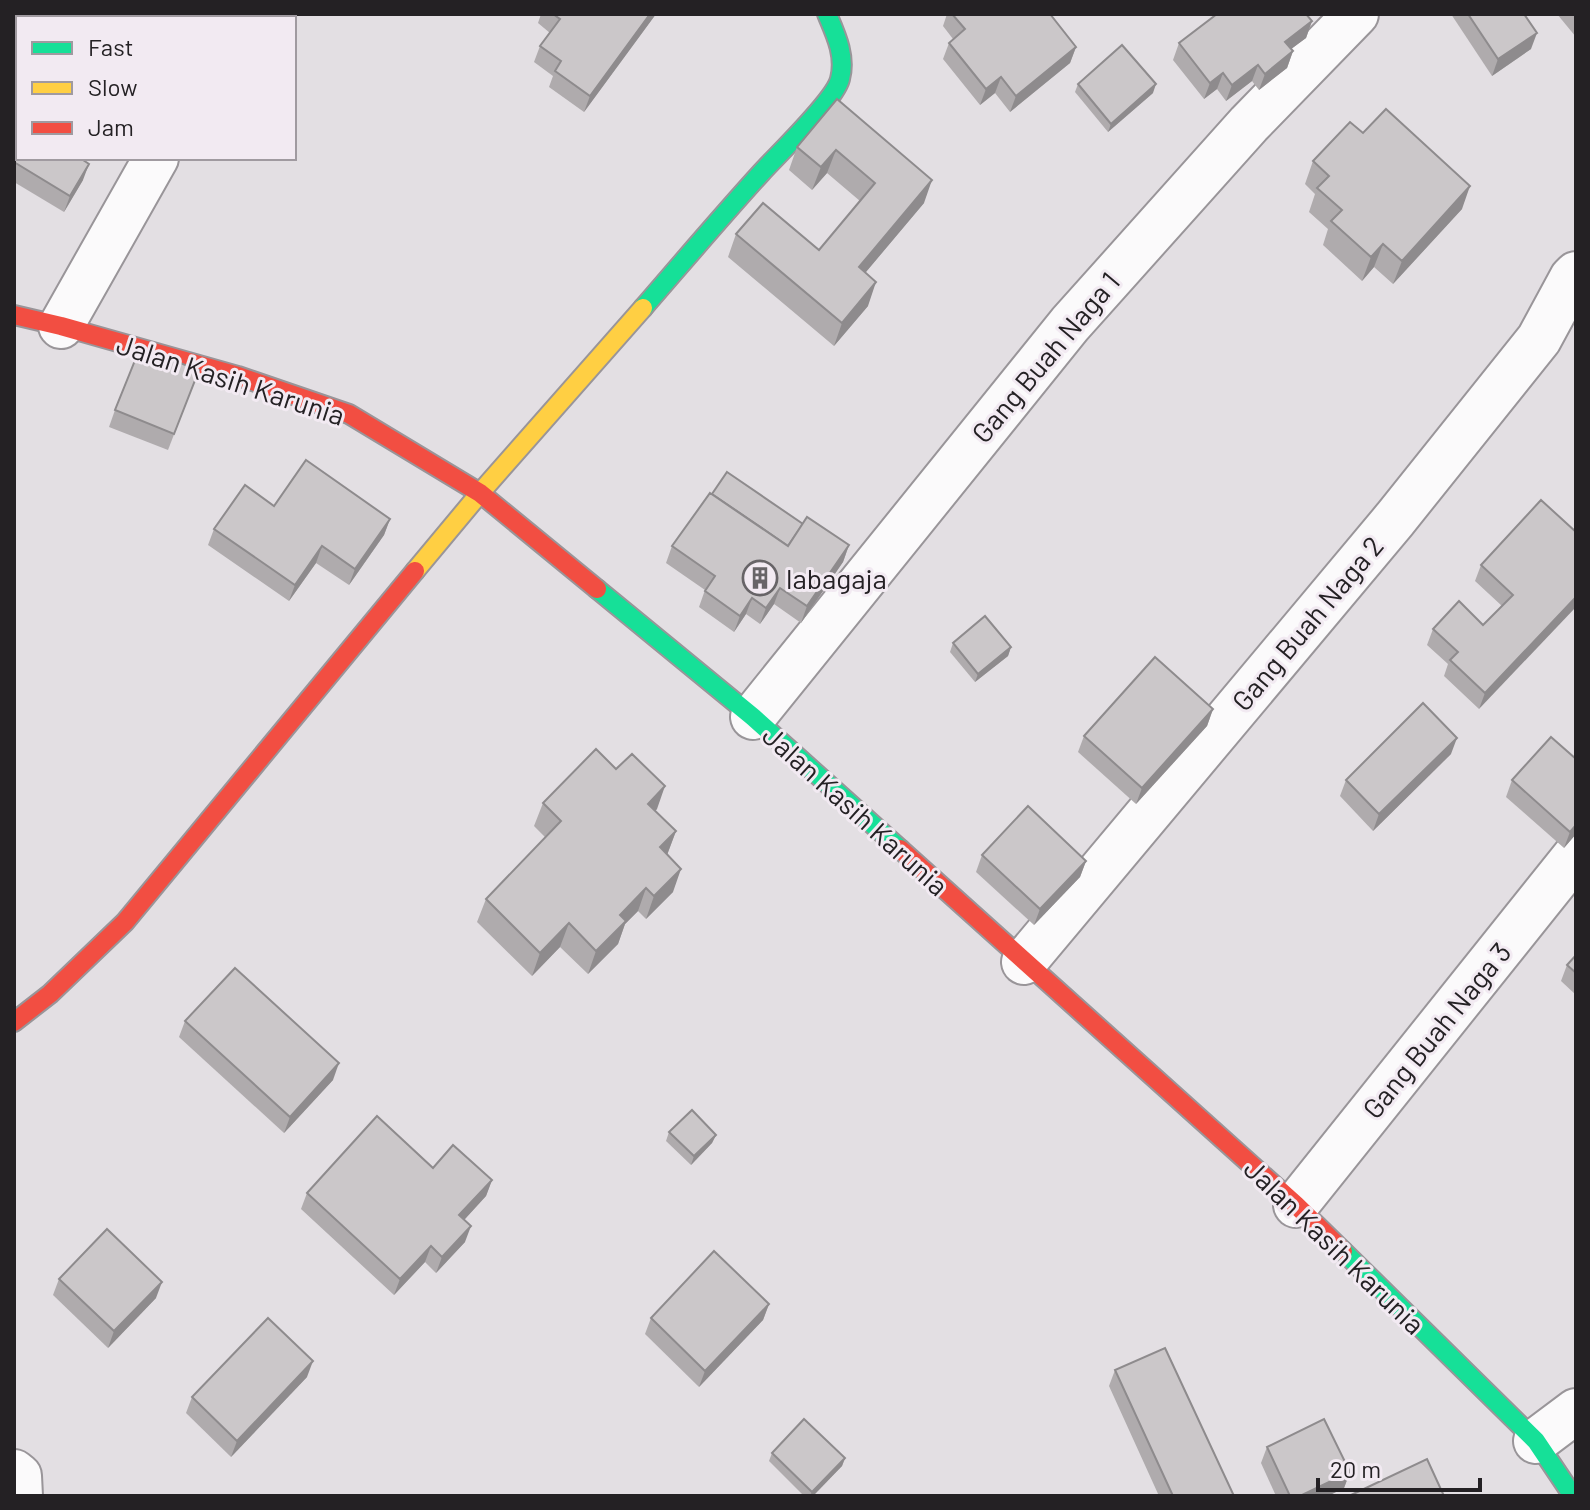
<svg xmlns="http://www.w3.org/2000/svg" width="1590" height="1510" viewBox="0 0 1590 1510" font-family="Barlow,sans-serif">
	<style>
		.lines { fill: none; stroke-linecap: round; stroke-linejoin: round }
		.street-casing { stroke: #999599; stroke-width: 48 }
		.fast-casing { stroke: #999599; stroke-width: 22 }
		.slow-casing { stroke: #999599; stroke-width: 22 }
		.jam-casing { stroke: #999599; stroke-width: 22 }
		.street { stroke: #fbfafb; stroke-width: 44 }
		.fast { stroke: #16e098; stroke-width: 18 }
		.slow { stroke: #ffcf43; stroke-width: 18 }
		.jam { stroke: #f24e42; stroke-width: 18 }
		.wall { fill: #afabad }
		.shaded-wall { fill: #8e8b8d }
		.building { fill: #cbc7c9; stroke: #8e8b8d; stroke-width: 2 }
		.labels { text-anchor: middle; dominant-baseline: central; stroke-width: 6; stroke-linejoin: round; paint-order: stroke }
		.street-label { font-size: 28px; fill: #242124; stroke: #f2eaf2 }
		.poi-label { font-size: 28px; fill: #242124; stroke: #f2eaf2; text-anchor: start }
	</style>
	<rect width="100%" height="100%" fill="#e3dfe3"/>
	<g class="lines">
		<g class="street-casing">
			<g id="street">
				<polyline points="235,18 238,14"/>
				<polyline points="61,326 156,158"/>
				<polyline points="753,717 1070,324 1249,124 1356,14"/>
				<polyline points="1024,962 1395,519 1539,339 1572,278 1576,274"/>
				<polyline points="1296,1205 1576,855"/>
				<polyline points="1536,1441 1576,1411"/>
				<polyline points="14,1472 19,1476 20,1496"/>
			</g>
		</g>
		<g class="fast-casing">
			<g id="fast">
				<path d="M643,308C682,263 721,217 761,173C778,154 835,100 840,79C846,56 836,35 827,14"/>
				<polyline points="597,589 753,717 900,849"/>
				<polyline points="1343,1251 1536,1441 1573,1496"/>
			</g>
		</g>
		<g class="slow-casing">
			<polyline id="slow" points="415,571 480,493 643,308"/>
		</g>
		<g class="jam-casing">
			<g id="jam">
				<polyline points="14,315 61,326 238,376 349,414 480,493 597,589"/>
				<polyline points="900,849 1296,1205 1343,1251"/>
				<polyline points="14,1022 50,994 125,922 415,571"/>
			</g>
		</g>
		<use href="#street" class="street"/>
		<use href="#fast" class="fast"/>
		<use href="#slow" class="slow"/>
		<use href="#jam" class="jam"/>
	</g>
	<g class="wall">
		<polygon points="541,14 656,14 584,112 549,87 553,76 534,62 540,46 550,33 538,23"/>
		<polygon points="947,14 1050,14 1076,47 1070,63 1010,112 995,93 980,105 943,59 949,43 953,39 943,26"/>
		<polygon points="1451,14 1524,14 1531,49 1492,76"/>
		<polygon points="1557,14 1576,14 1576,37"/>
		<polygon points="1312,21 1306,38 1291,49 1293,51 1287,68 1259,90 1252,81 1226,101 1217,89 1204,99 1173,60 1179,43"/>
		<polygon points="1078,84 1153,93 1108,132 1075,92"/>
		<polygon points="837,99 924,203 865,273 868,306 834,346 728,257 736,234 819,250 860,201 827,173 812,190 789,170 797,147"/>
		<polygon points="14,118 83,180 64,212 14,182"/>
		<polygon points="1363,133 1462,209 1393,284 1374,267 1362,281 1323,245 1328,229 1309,212 1315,194 1305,184 1313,161"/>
		<polygon points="199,370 168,450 109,427 115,410"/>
		<polygon points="274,506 390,519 384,535 349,585 316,563 289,601 208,545 214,529"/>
		<polygon points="803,524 849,545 843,562 801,623 774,604 760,624 746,614 734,632 699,607 705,590 666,563 672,546"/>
		<polygon points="1576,532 1479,709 1444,676 1448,664 1427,645 1433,629 1483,625 1502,606 1475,581 1481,565"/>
		<polygon points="953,643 1011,647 1008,656 975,682 950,652"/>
		<polygon points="1213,709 1207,726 1136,804 1078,752 1084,736"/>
		<polygon points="1451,754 1373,831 1340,796 1346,780"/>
		<polygon points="1512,780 1576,834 1564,848 1506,797"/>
		<polygon points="543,803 657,809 655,811 676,831 667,855 673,892 646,919 638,911 625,924 618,944 588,974 560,947 532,976 477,922 486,899 546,838 534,826"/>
		<polygon points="982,855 1086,861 1080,877 1034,925 976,872"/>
		<polygon points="1576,955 1576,995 1561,981 1567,965"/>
		<polygon points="185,1021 333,1080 284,1133 179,1037"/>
		<polygon points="669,1132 716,1135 712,1143 691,1165 666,1141"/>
		<polygon points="433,1168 492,1180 486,1196 464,1220 465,1242 436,1273 425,1262 394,1295 301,1209 307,1193"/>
		<polygon points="59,1279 156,1298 108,1348 53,1295"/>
		<polygon points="769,1304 763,1320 699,1387 645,1334 651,1318"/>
		<polygon points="1115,1370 1234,1496 1159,1496 1109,1386"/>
		<polygon points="307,1377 231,1457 186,1413 192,1397"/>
		<polygon points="1267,1447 1350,1472 1344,1488 1328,1496 1276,1496 1261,1463"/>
		<polygon points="772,1453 845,1458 842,1466 813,1496 804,1496 769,1461"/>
	</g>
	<g class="shaded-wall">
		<polygon points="650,14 656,14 584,112 590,96"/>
		<polygon points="1312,21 1306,38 1279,58 1285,42"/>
		<polygon points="1537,33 1531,49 1492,76 1498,59"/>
		<polygon points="1076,47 1070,63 1010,112 1016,96"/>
		<polygon points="1293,51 1287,68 1259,90 1265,74"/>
		<polygon points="1258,65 1252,81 1226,101 1232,85"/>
		<polygon points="1223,73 1217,89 1204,99 1210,83"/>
		<polygon points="1001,77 995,93 980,105 986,89"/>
		<polygon points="1156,84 1153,93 1108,132 1111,124"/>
		<polygon points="836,150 827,173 812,190 821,167"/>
		<polygon points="89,164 83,180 64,212 70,196"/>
		<polygon points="932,180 924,203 850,291 859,267"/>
		<polygon points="1470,186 1462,209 1393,284 1402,261"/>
		<polygon points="1383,244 1374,267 1362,281 1371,257"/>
		<polygon points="876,282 868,306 834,346 842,323"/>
		<polygon points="390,519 384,535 349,585 355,569"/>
		<polygon points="849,545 843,562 801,623 807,606"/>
		<polygon points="322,546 316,563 289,601 295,585"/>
		<polygon points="780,588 774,604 760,624 766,608"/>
		<polygon points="1576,597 1576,607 1479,709 1485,693"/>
		<polygon points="752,598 746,614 734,632 740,616"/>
		<polygon points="1011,647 1008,656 975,682 978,674"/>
		<polygon points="1213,709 1207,726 1136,804 1142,788"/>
		<polygon points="1457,738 1451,754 1373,831 1379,814"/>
		<polygon points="665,786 657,809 639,827 648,804"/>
		<polygon points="1576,825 1576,834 1564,848 1570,832"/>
		<polygon points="676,831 667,855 660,847"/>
		<polygon points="1086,861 1080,877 1034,925 1040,909"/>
		<polygon points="681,869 673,892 646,919 654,896"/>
		<polygon points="646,888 638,911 625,924 618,944 588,974 596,951 620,915"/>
		<polygon points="569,923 560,947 532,976 540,953"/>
		<polygon points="339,1063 333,1080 284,1133 290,1117"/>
		<polygon points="716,1135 712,1143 691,1165 694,1156"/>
		<polygon points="492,1180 486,1196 454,1231 459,1215"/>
		<polygon points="471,1226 465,1242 436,1273 442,1257"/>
		<polygon points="431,1246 425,1262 394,1295 400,1279"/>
		<polygon points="162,1282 156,1298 108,1348 114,1331"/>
		<polygon points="769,1304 763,1320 699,1387 705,1371"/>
		<polygon points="313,1361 307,1377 231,1457 237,1441"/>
		<polygon points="845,1458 842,1466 813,1496 810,1496 812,1492"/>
		<polygon points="1350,1472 1344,1488 1328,1496 1300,1496"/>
	</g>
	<g class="building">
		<polygon points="553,14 650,14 590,96 555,71 561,61 540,46 560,19"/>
		<polygon points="952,14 1050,14 1076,47 1016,96 1001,77 986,89 949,43 965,29"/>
		<polygon points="1217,14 1306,14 1312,21 1285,42 1293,51 1265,74 1258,65 1232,85 1223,73 1210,83 1179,43"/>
		<polygon points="1468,14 1524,14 1537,33 1498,59"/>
		<polygon points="1122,45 1156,84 1111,124 1078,84"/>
		<polygon points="837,99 932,180 859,267 876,282 842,323 736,234 763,203 819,250 875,183 836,150 821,167 797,147"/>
		<polygon points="1386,109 1470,186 1402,261 1383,244 1371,257 1331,221 1342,210 1317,188 1329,176 1313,161 1350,122 1363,133"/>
		<polygon points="14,118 18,121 18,158 80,158 89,164 70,196 14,162"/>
		<polygon points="140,348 199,370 174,434 115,410"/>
		<polygon points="306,460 390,519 355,569 322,546 295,585 214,529 245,485 274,506"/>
		<polygon points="727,472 803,524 788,546 712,494"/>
		<polygon points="710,493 788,546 807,517 849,545 807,606 780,588 766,608 752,598 740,616 705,591 715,576 672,546"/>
		<polygon points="1541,500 1576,532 1576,597 1485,693 1450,660 1458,652 1433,629 1459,601 1483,625 1513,595 1481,565"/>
		<polygon points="985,616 1011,647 978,674 953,643"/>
		<polygon points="1155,657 1213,709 1142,788 1084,736"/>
		<polygon points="1423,703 1457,738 1379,814 1346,780"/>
		<polygon points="1551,737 1576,759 1576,825 1570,832 1512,780"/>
		<polygon points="596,749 616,769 632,754 665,786 648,804 676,831 660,847 681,869 654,896 646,888 620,915 626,921 596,951 569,923 540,953 486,899 561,821 543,803"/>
		<polygon points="1028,806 1086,861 1040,909 982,855"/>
		<polygon points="1576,955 1576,973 1567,965"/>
		<polygon points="235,968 339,1063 290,1117 185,1021"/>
		<polygon points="692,1110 716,1135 694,1156 669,1132"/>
		<polygon points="377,1116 433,1168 453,1145 492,1180 459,1215 471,1226 442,1257 431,1246 400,1279 307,1193"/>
		<polygon points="107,1229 162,1282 114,1331 59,1279"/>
		<polygon points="714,1251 769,1304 705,1371 651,1318"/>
		<polygon points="268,1318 313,1361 237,1441 192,1397"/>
		<polygon points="1165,1348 1234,1496 1173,1496 1115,1370"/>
		<polygon points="804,1419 845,1458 812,1492 772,1453"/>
		<polygon points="1324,1419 1350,1472 1300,1496 1290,1496 1267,1447"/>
		<polygon points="1427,1459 1444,1496 1349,1496"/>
	</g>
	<defs>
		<g id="building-ring" transform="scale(1.8)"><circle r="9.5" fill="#f2eaf2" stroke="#676467" stroke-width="1.5"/><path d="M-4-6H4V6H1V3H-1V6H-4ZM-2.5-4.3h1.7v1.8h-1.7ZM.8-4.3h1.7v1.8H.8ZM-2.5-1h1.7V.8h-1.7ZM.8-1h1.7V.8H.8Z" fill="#676467"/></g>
	</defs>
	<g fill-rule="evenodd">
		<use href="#building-ring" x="760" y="578"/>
	</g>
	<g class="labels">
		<g class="street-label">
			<text transform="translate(1045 357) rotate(-50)">Gang Buah Naga 1</text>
			<text transform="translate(231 379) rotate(18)">Jalan Kasih Karunia</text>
			<text transform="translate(1307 623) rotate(-50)">Gang Buah Naga 2</text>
			<text transform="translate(856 810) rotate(42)">Jalan Kasih Karunia</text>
			<text transform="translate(1436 1030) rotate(-51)">Gang Buah Naga 3</text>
			<text transform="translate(1335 1246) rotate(44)">Jalan Kasih Karunia</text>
		</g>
		<g class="poi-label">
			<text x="786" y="578">labagaja</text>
		</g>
	</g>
	<rect width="1590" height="1510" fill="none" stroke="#242124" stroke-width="32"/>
	<rect x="16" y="16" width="280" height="144" fill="#f2eaf2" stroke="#a09aa0" stroke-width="2"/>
	<rect x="32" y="42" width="40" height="12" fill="#16e098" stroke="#a09aa0" stroke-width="2"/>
	<text x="88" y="56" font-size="24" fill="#242124">Fast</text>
	<rect x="32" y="82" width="40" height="12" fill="#ffcf43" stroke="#a09aa0" stroke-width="2"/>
	<text x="88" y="96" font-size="24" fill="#242124">Slow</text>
	<rect x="32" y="122" width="40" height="12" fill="#f24e42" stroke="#a09aa0" stroke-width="2"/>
	<text x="88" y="136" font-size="24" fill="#242124">Jam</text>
	<path d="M1318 1478v12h162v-12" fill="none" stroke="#242124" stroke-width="4"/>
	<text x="1330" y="1478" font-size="24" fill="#242124" stroke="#f2eaf2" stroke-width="6" paint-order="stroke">20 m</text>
</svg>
